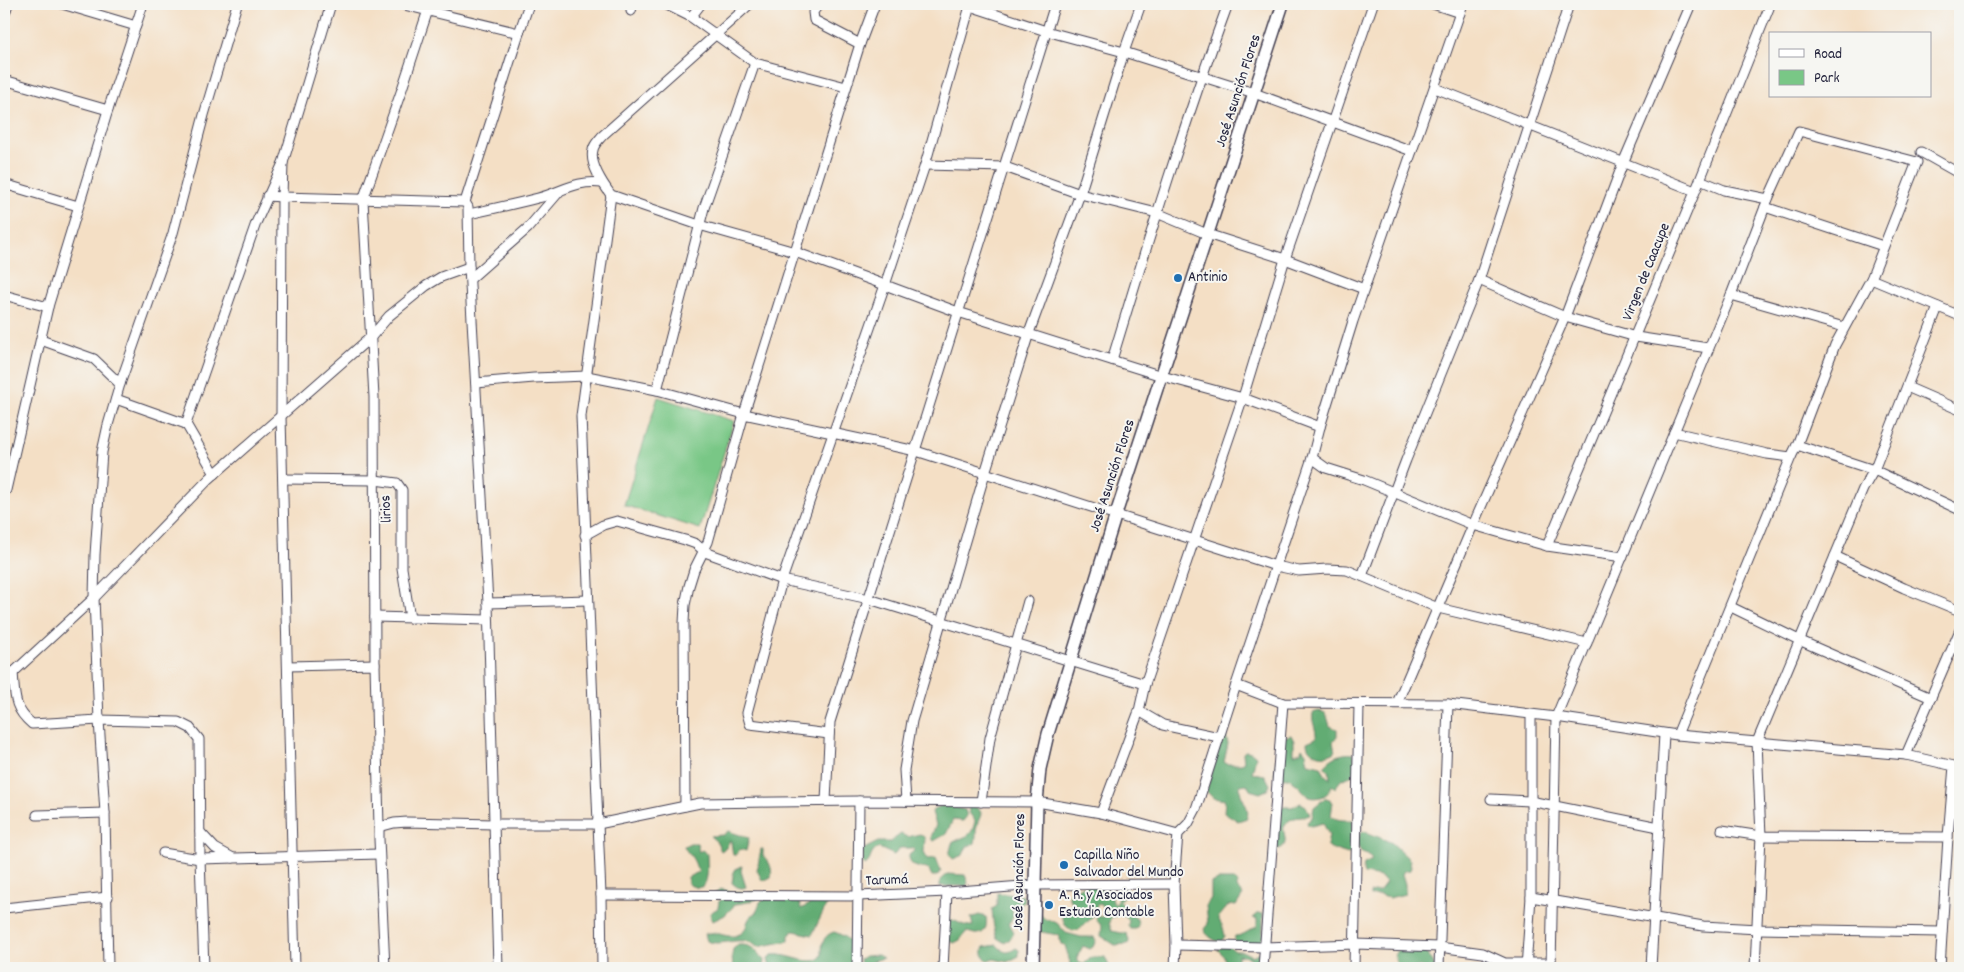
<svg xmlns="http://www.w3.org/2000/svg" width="1964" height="972" viewBox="0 0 1964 972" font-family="Dekko,sans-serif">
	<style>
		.green { fill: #79c786; stroke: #4e7460 }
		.forest { fill: #62ac73; stroke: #426757 }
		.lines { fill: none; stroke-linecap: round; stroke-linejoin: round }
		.minor-casing { stroke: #423e50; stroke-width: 11 }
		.tertiary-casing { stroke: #423e50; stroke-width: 14 }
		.minor { stroke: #fff; stroke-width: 9 }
		.tertiary { stroke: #fff; stroke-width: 11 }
		.poi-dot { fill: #1f6fb2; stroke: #f6f6f2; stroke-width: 2 }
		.labels { text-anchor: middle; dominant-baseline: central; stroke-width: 4; stroke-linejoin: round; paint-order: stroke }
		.street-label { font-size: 15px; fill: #22223b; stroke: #f6f6f2 }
		.poi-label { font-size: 15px; fill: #22223b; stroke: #f6f6f2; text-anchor: start }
	</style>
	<rect width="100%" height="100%" fill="#f6f6f2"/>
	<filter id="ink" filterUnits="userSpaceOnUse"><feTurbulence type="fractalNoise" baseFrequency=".02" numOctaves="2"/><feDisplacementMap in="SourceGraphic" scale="10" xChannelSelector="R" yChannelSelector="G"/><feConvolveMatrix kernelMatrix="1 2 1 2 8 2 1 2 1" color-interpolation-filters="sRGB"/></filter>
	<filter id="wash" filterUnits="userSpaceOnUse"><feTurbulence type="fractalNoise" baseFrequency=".0096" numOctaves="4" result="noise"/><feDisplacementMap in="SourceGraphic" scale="20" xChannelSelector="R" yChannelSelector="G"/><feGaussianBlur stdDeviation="1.12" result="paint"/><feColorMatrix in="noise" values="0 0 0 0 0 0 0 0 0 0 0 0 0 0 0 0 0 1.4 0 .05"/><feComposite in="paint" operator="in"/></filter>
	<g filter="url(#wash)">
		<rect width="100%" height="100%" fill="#f4dfc5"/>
		<polygon class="green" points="658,397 734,421 700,529 624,505"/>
		<g class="forest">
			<path d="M1319,711L1326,713L1330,726L1337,729V737L1333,742L1335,752C1325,759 1307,755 1307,742L1316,738C1317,729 1311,722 1313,713Z"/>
			<path d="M1291,735L1294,741V754L1301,752L1302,748L1306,753L1308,763L1321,766L1325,775L1330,779L1329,771L1324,766C1332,757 1342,752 1354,754L1356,769L1353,775L1341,780L1335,788L1332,785C1330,791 1327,795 1321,797C1304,801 1306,790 1295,783C1293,782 1290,778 1288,778C1280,777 1284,781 1274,774L1284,737Z"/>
			<path d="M1223,736L1226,737L1228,744L1224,762L1227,764H1241L1244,763L1243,753L1245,751L1251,752L1256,756L1252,773L1265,775L1270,785L1267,790L1260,793L1250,790L1247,784L1240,785C1238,798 1251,805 1247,818L1238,821L1224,812L1225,800L1213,798L1206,791Z"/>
			<path d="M1324,799H1327L1333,802L1331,816C1338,821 1345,820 1353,820L1354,851L1348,854L1332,849L1327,845L1329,835L1323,823L1311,826L1308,825L1307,822L1312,818L1314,807Z"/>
			<path d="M1301,803L1306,806L1310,815C1297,820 1292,813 1283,829C1286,838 1288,852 1273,848L1277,807H1292Z"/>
			<path d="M972,805C986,812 980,815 977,825C975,830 977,837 975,843L970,846H967L963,855L953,859L949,855L952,843C967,834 971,839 975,821C972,815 967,814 969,806Z"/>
			<polygon points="941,806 951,806 965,810 967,816 963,821 953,820 946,834 934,841 932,840 931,837 936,825 932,812 934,809"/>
			<polygon points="728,831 749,838 746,851 740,849 736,855 733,855 731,842 729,841 727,847 721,851 717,842 710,836 723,835"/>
			<path d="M1362,831C1365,831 1388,841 1392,843C1394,845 1407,857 1410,860L1411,867L1410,870L1404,871L1402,874L1405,884V894L1389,898L1379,895L1370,896V893L1380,891L1386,883L1381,877L1364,874L1363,871L1364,864L1372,860L1368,854L1361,852C1358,846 1357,836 1362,831Z"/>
			<path d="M901,834L907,837L920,834L925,838L924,852L927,859L936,858L941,871L937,876H932L929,870C921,866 909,870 909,855L914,851L913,848H900L894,855L879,848C868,853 873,860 865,865L862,863V850L878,842H890Z"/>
			<path d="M690,843H697L699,852L702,850L707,854C707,866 712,898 688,884V877L699,872C696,868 696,865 694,861C691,855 687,853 684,846Z"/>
			<path d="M761,849H763V856C769,860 773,869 771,877L765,880H762L757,870Z"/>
			<path d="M742,866L741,871L746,887C739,890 736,886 732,883L734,870Z"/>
			<polygon points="947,874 965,875 968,883 966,886 940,886 940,880"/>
			<path d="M1218,880H1234L1237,882V888L1243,895L1236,906L1229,905L1218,918L1223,927L1225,936L1221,942C1216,942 1205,935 1204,929L1208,924L1206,906L1211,898V883Z"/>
			<path d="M1085,885L1097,887L1111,894L1113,902L1116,905C1118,898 1117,890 1125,888L1130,892L1119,900L1129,913L1137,919L1138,926L1135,929H1130L1128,925L1129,920L1121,914L1111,918L1109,923L1112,931L1127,934L1129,941L1128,944L1115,945L1101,936L1102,927L1096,919L1097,916L1103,917L1106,915L1105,909L1100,904L1097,905L1093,917L1078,930L1072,931L1065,925L1062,916L1063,913L1073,911L1078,908L1077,905L1069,899V893Z"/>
			<polygon points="720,889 739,893 755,892 758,899 748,902 736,904 725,915 713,921 711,919 710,913 718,908 719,901 726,898 715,893"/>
			<path d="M997,893L1023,896L1025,902L1012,907L1013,917L1009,923L1014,932L1011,938L1005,943L997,938C993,928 993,920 992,909L997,906Z"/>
			<path d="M766,896L798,897L801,909L818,899H825L828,905L826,906L812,935L794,931L789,935V941L757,947C743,933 722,948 707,941L705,934C717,929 728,941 740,934C750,929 743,919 756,913L760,902Z"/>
			<path d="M1259,913L1263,914V938L1256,945L1234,942L1235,936C1244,936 1248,930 1257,927V919L1253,918Z"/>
			<polygon points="1040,914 1045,919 1057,923 1066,933 1081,937 1094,937 1096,940 1093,947 1090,949 1083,946 1077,957 1078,961 1084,964 1092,957 1105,957 1110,968 1074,968 1071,966 1065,945 1061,944 1058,935 1036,931 1035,918"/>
			<path d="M979,915L986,917C987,922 987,934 978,934C974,935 970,932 966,932L960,940L954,943L948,940L947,919C958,920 962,927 973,926L971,918Z"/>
			<path d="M834,932C854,938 855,951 849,968H770L768,959L772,955C788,953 802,964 818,960L822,955C822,944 822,936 834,932Z"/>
			<path d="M738,945C752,944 755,950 764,960L763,968H733L732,956L733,949Z"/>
			<path d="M997,945C1004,952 1006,955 1016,948L1019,950V956L1007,962L994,959L988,961C984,957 981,953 984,947Z"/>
			<polygon points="1228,945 1235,951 1242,951 1252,956 1262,951 1261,968 1255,968 1250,964 1251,958 1238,955 1238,967 1226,968 1224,956 1217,949"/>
			<polygon points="1398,949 1404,949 1410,953 1426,953 1436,968 1424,968 1420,966 1415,968 1397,968 1395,955"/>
			<polygon points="878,955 883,958 873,961 872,968 861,968 860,959 865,956"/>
		</g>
	</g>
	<g filter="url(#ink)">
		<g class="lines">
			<g class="minor-casing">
				<g id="minor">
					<polyline points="62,4 136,26"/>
					<polyline points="400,4 519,33 465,202"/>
					<polyline points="665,4 691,17 755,63 846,87"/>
					<path d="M750,4L602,136C599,140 594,144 593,150C589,164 603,184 611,195L699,225L795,252L885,285L925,165L970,6L1046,31L1124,52L1254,93L1412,151"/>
					<polyline points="819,4 813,12 814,20 860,44"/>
					<polyline points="1433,4 1460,13"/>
					<polyline points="631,11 633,4"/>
					<polyline points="4,16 8,4"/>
					<polyline points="691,17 701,4"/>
					<polyline points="519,33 529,4"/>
					<polyline points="4,80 108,110 143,4"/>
					<polyline points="1435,88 1695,191"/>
					<polyline points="1921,152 1960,174"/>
					<polyline points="925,165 1005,167 1080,194 1157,213 1207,234 1285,259 1364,289"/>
					<polyline points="1700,180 1724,190 1768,199"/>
					<polyline points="4,184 78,206"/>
					<polyline points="267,196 282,197 283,163 331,4"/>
					<polyline points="1765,207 1883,246"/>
					<path d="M469,214C492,209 515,204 538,198C563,192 574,180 602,183"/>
					<polyline points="470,279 528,228 559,192"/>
					<polyline points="1871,279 1960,316"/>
					<polyline points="1479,280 1565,317 1636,337 1708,348"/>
					<polyline points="4,295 48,307"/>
					<polyline points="1731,295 1844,327"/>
					<polyline points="41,340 94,359 120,384"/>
					<path d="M1112,360C1148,241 1185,121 1228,4"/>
					<polyline points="476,383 534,378 587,376 657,390 744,414 916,451 1276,566 1299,571 1327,569 1347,570 1438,608 1587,643"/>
					<polyline points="1907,387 1960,410"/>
					<polyline points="657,390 704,208 755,63"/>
					<polyline points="116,399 186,424 215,474"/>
					<polyline points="186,424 256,223 283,163"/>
					<polyline points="1674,432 1767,454 1791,457 1797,445"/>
					<polyline points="1312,458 1326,468 1364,480 1473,525 1547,546 1623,557"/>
					<polyline points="283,479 375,480 397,483 402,490 402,568 410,618"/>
					<polyline points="4,492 6,490 48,307 108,110"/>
					<polyline points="585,535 603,525 617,521 685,540 696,544 705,552 782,580 885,285 958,312 1162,376 1243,398 1320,427"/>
					<polyline points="1547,546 1700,180 1769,8"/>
					<polyline points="1835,556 1904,588 1960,611"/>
					<polyline points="1362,576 1406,460 1479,280 1569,4"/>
					<polyline points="488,603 588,600"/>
					<polyline points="1731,607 1801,641 1931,698"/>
					<polyline points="375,617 488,620"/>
					<polyline points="375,664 374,397 363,200 401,92 430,4"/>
					<polyline points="288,666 375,664 379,827"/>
					<path d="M13,672C15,695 13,708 32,724L99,720L178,722L190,728L199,739L200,859L204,968"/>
					<polyline points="4,681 94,598 209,479 372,336 389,316 426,286 441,277 469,267"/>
					<polyline points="1236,685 1283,703 1448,704 1556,717 1677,735 1906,755 1954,766 1948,837 1940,968"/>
					<polyline points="1397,703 1473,525 1565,317 1623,163 1691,4"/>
					<polyline points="1139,711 1163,725 1219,737"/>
					<polyline points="829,734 750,724 747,713 782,580 869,599 1145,684"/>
					<polyline points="1677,735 1791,457"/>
					<polyline points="1906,755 1960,630"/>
					<polyline points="1491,799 1530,801 1659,827"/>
					<polyline points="826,801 830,722 1055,4"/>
					<polyline points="906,801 904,770 912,721 985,473 1029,333 1080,194 1124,52 1141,4"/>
					<polyline points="981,802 990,738 1028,601"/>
					<polyline points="685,806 684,623 685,605 689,586 694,570 708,542 744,414 860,44 875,4"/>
					<polyline points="1101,813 1139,711 1145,684 1244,394 1285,259 1373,4"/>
					<polyline points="37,815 105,813"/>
					<polyline points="1722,830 1761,836 1948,837"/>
					<polyline points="200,832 215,848 233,858"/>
					<polyline points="163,853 200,859 379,854"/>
					<polyline points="601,895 858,896 947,892 1035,885 1174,884"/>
					<polyline points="1531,897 1703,926 1758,929 1942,932"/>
					<polyline points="4,908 108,897"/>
					<polyline points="1176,945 1263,947 1356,944 1439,947 1483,953 1505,963 1551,963"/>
					<polyline points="108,968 105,813 99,720 94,598 95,555 102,452 108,425 120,384 173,233 204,115 237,4"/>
					<polyline points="295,968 281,417 282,197 465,202 468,207 469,267 488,603 498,968"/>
					<polyline points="385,968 379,839 379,827 394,823 407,822 494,824 598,824 700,803 859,801"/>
					<polyline points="602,968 601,895 581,416 611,195"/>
					<polyline points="857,968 859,801 1037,802 1101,813 1178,834"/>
					<polyline points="943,968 947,892"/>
					<polyline points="1175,968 1176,945 1174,884 1178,834 1188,824 1196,809 1236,685 1312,458 1320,427 1353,321 1463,4"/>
					<polyline points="1263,968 1283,703"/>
					<polyline points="1354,968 1359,704"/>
					<polyline points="1439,968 1448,704"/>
					<polyline points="1526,968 1531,897 1531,715"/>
					<polyline points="1551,968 1556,717 1731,295 1768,199 1799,131 1917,162 1871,279 1835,345 1797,445 1874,470 1960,510"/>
					<polyline points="1651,968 1664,734"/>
					<polyline points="1755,968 1761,836 1757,742 1863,489 1874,470 1938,307"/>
				</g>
			</g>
			<g class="tertiary-casing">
				<polyline id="tertiary" points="1033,968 1037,802 1040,769 1048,734 1116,514 1283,4"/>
			</g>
			<use href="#minor" class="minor"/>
			<use href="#tertiary" class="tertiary"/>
		</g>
	</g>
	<g class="poi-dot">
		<circle cx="1178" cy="278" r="5"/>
		<circle cx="1064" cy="865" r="5"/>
		<circle cx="1049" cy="905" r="5"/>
	</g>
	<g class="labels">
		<g class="street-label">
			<text transform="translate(1239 91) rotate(-72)">José Asunción Flores</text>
			<text transform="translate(1647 272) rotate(-68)">Virgen de Caacupe</text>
			<text transform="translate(1113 476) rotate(-72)">José Asunción Flores</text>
			<text transform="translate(387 509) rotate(-93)">lirios</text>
			<text transform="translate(1020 872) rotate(-89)">José Asunción Flores</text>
			<text transform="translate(887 881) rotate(-2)">Tarumá</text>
		</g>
		<g class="poi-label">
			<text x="1188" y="278">Antinio</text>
			<text x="1074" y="856">Capilla Niño<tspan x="1074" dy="17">Salvador del Mundo</tspan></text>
			<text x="1059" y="896">A. R. y Asociados<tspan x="1059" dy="17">Estudio Contable</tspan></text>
		</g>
	</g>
	<rect width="1964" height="972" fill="none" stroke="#f6f6f2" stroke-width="20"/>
	<rect x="1769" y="32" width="162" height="65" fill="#f6f6f2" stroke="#a1a1a9"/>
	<rect x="1779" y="49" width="25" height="8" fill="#ffffff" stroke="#a1a1a9"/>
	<text x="1814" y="58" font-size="15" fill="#22223b">Road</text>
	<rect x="1779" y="70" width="25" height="15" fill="#79c786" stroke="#a1a1a9"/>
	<text x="1814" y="82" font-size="15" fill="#22223b">Park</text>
</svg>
